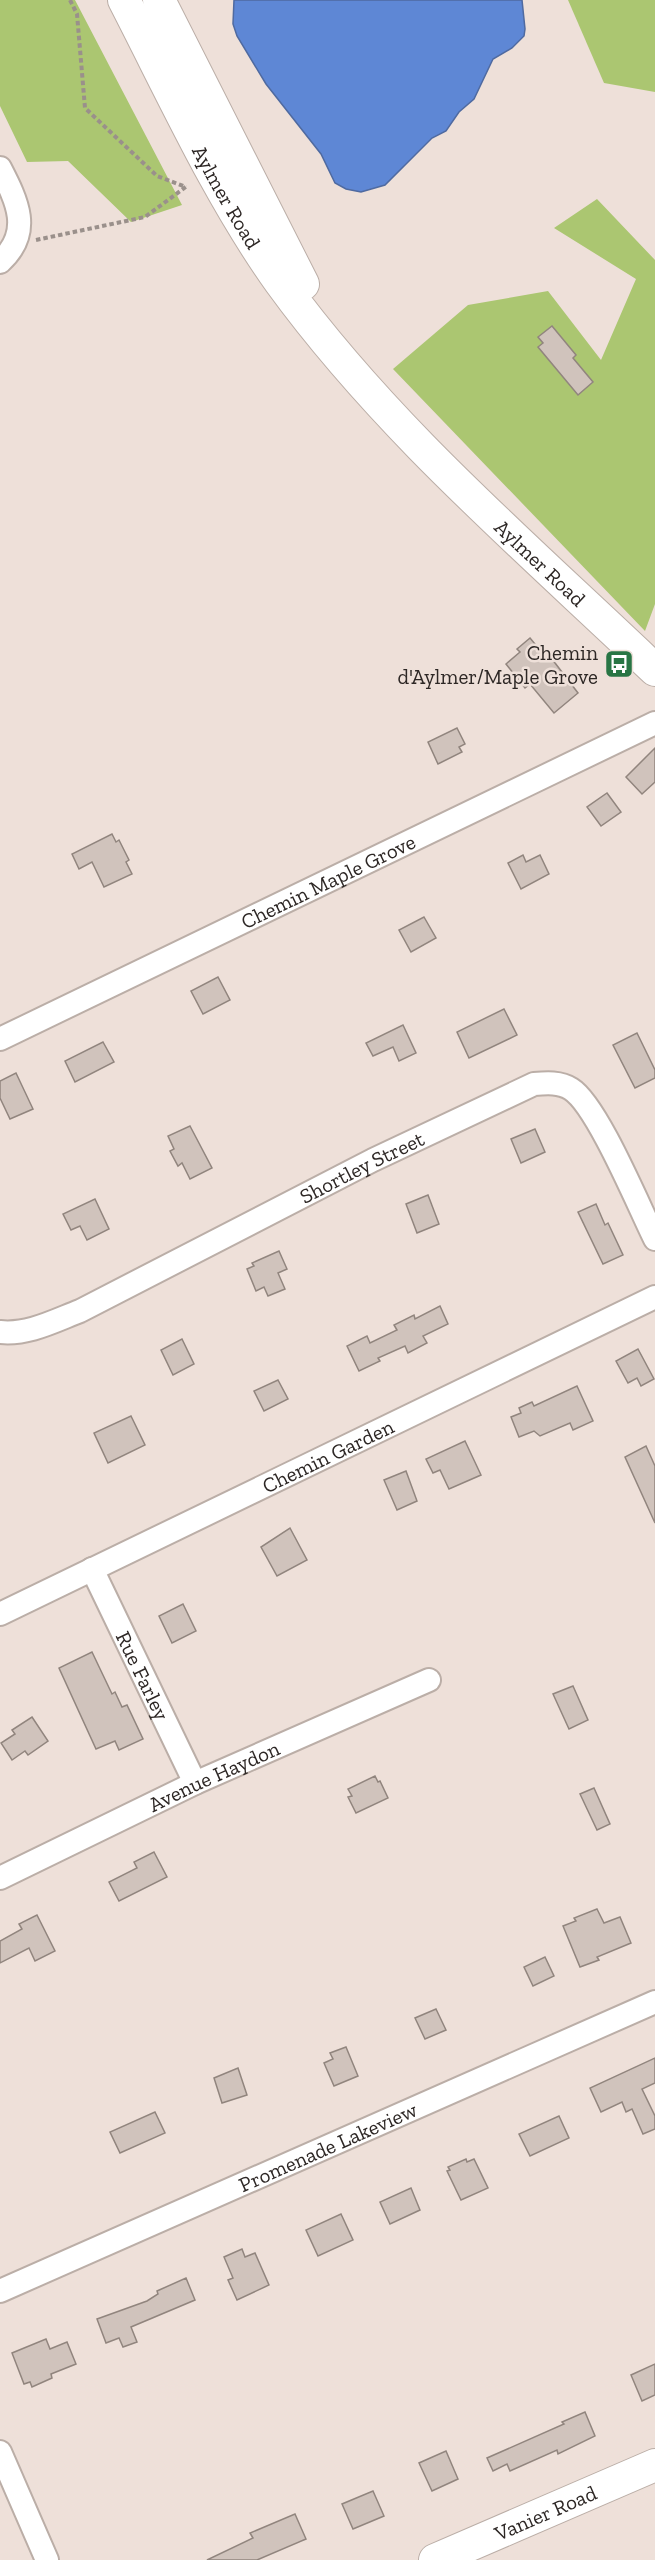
<svg xmlns="http://www.w3.org/2000/svg" width="655" height="2560" viewBox="0 0 655 2560" font-family="'Zilla Slab',serif">
	<style>
		.green { fill: #abc671 }
		.water { fill: #5e87d5; stroke: #4f6aa0; stroke-width: 1.5 }
		.building { fill: #d0c3bc; stroke: #91857e; stroke-width: 1.5 }
		.lines { fill: none; stroke-linecap: round; stroke-linejoin: round }
		.street-casing { stroke: #bbaea7; stroke-width: 26 }
		.secondary-casing { stroke: #bbaea7; stroke-width: 34 }
		.path { stroke: #9a908b; stroke-width: 4; stroke-dasharray: 4.5 3; stroke-linecap: butt }
		.street { stroke: #fff; stroke-width: 22 }
		.secondary { stroke: #fff; stroke-width: 32 }
		.labels { text-anchor: middle; dominant-baseline: central; stroke-width: 5; stroke-linejoin: round; paint-order: stroke }
		.street-label { font-size: 21px; fill: #2d2725; stroke: #eee0d9 }
		.poi-label { font-size: 21px; fill: #2d2725; stroke: #eee0d9; text-anchor: end }
	</style>
	<rect width="100%" height="100%" fill="#eee0d9"/>
	<g class="green">
		<polygon points="0,0 75,0 182,205 131,222 68,161 27,162 0,106"/>
		<polygon points="568,0 655,0 655,92 604,83"/>
		<polygon points="597,199 655,260 655,604 645,631 393,369 468,305 548,291 601,360 636,279 554,228"/>
	</g>
	<polygon class="water" points="234,0 522,0 525,29 524,36 512,48 493,59 474,99 459,112 446,131 432,138 385,185 361,192 346,189 335,183 321,154 266,84 237,36 233,24"/>
	<g class="building">
		<polygon points="552,326 576,355 573,358 593,382 578,395 538,347 543,343 538,337"/>
		<polygon points="530,638 539,649 542,646 578,693 554,713 530,684 525,688 506,664 520,652 517,649"/>
		<polygon points="457,728 465,744 459,747 462,752 438,764 428,742"/>
		<polygon points="655,748 655,782 642,794 626,777"/>
		<polygon points="607,793 621,812 601,826 587,807"/>
		<polygon points="112,834 116,842 119,840 129,860 126,862 132,874 104,887 92,862 79,869 72,854"/>
		<polygon points="523,855 526,862 540,855 549,874 521,889 508,863"/>
		<polygon points="424,917 436,938 411,952 399,930"/>
		<polygon points="218,977 230,1000 203,1014 191,991"/>
		<polygon points="504,1009 517,1035 469,1058 457,1032"/>
		<polygon points="403,1025 416,1053 399,1061 393,1047 373,1056 366,1043"/>
		<polygon points="637,1033 655,1070 655,1078 635,1088 613,1045"/>
		<polygon points="103,1042 114,1062 75,1082 65,1061"/>
		<polygon points="16,1073 33,1109 10,1119 0,1098 0,1081"/>
		<polygon points="190,1126 212,1168 190,1179 182,1163 178,1166 170,1151 174,1149 168,1136"/>
		<polygon points="535,1129 545,1152 521,1163 511,1139"/>
		<polygon points="428,1195 439,1224 417,1233 406,1204"/>
		<polygon points="95,1199 109,1229 87,1240 80,1226 71,1230 63,1214"/>
		<polygon points="596,1204 605,1225 608,1223 623,1255 603,1264 578,1212"/>
		<polygon points="279,1251 287,1269 278,1273 285,1289 268,1296 264,1287 256,1291 247,1269 254,1266 252,1263"/>
		<polygon points="440,1306 448,1324 423,1336 427,1343 408,1353 405,1346 378,1358 380,1361 359,1371 347,1346 367,1336 370,1343 397,1330 394,1325 414,1315 415,1319"/>
		<polygon points="182,1339 194,1364 173,1375 161,1350"/>
		<polygon points="638,1349 654,1379 641,1386 637,1378 628,1383 616,1361"/>
		<polygon points="278,1380 288,1399 264,1411 254,1391"/>
		<polygon points="577,1386 593,1421 573,1430 570,1423 540,1436 534,1431 519,1437 511,1417 521,1413 519,1408 532,1402 534,1406"/>
		<polygon points="131,1416 145,1445 108,1463 94,1433"/>
		<polygon points="465,1441 481,1475 449,1489 440,1470 433,1473 426,1459"/>
		<polygon points="646,1446 655,1466 655,1523 625,1457"/>
		<polygon points="406,1471 417,1501 397,1510 384,1480"/>
		<polygon points="290,1528 307,1560 277,1576 261,1547"/>
		<polygon points="183,1604 196,1631 172,1643 159,1616"/>
		<polygon points="92,1652 112,1694 115,1692 122,1707 127,1705 143,1739 119,1750 115,1741 96,1749 59,1668"/>
		<polygon points="573,1686 588,1720 569,1729 553,1694"/>
		<polygon points="32,1717 48,1741 28,1755 25,1751 12,1760 1,1743 15,1734 12,1730"/>
		<polygon points="375,1776 378,1782 380,1781 388,1798 356,1813 348,1797 352,1796 348,1789"/>
		<polygon points="594,1788 610,1824 597,1830 580,1794"/>
		<polygon points="154,1852 167,1877 119,1901 109,1882 137,1868 134,1862"/>
		<polygon points="597,1909 604,1923 620,1917 631,1943 597,1957 599,1960 580,1967 563,1926 576,1921 574,1918"/>
		<polygon points="37,1915 55,1951 35,1961 29,1948 0,1963 0,1941 22,1929 19,1924"/>
		<polygon points="545,1957 554,1976 533,1986 524,1967"/>
		<polygon points="436,2009 446,2030 425,2039 415,2018"/>
		<polygon points="346,2047 358,2076 334,2086 324,2063 333,2059 330,2053"/>
		<polygon points="655,2058 655,2083 642,2089 655,2116 655,2129 643,2134 632,2109 626,2112 622,2102 601,2112 590,2088"/>
		<polygon points="238,2068 247,2095 222,2103 214,2078"/>
		<polygon points="155,2112 165,2133 120,2153 110,2132"/>
		<polygon points="559,2116 569,2138 530,2156 519,2134"/>
		<polygon points="466,2159 467,2162 474,2159 488,2188 461,2200 447,2171 450,2170 448,2167"/>
		<polygon points="411,2188 420,2210 390,2224 380,2202"/>
		<polygon points="341,2214 353,2240 318,2256 306,2230"/>
		<polygon points="242,2249 245,2257 255,2253 269,2285 237,2300 228,2280 233,2278 224,2257"/>
		<polygon points="186,2278 195,2300 131,2327 137,2342 123,2347 119,2338 106,2343 97,2319 147,2301 158,2294 157,2291"/>
		<polygon points="46,2339 50,2349 67,2342 76,2364 51,2374 52,2378 32,2387 30,2382 24,2384 12,2353"/>
		<polygon points="655,2364 655,2395 642,2401 631,2375"/>
		<polygon points="585,2412 595,2436 558,2454 557,2450 510,2471 507,2464 493,2471 487,2458 564,2424 562,2422"/>
		<polygon points="446,2451 458,2479 432,2491 419,2463"/>
		<polygon points="373,2491 384,2516 353,2529 342,2504"/>
		<polygon points="295,2514 306,2539 257,2560 207,2560 253,2538 250,2533"/>
	</g>
	<g class="lines">
		<g class="street-casing">
			<g id="street">
				<path d="M0,168C17,201 33,232 0,262"/>
				<path id="s1" d="M0,1039L655,723"/>
				<path id="s2" d="M0,1332C28,1335 54,1321 80,1311L373,1160L534,1084C547,1083 560,1082 571,1089C597,1105 639,1207 655,1239"/>
				<path id="s3" d="M92,1569L195,1783"/>
				<path id="s4" d="M0,1614L655,1297"/>
				<path id="s5" d="M0,1878L195,1783L429,1680"/>
				<path id="s6" d="M0,2291L655,2002"/>
				<polyline points="0,2452 47,2560"/>
			</g>
		</g>
		<g class="secondary-casing">
			<g id="secondary">
				<path id="s7" d="M124,0C173,95 218,195 280,282C386,428 525,546 655,670"/>
				<polyline points="159,0 303,284"/>
				<path id="s8" d="M435,2560L655,2465"/>
			</g>
		</g>
		<g class="path">
			<polyline points="70,0 77,14 85,108 157,176 186,187"/>
			<polyline points="36,240 145,217 187,186"/>
		</g>
		<use href="#street" class="street"/>
		<use href="#secondary" class="secondary"/>
	</g>
	<defs>
		<g id="bus-square" transform="scale(1.5)"><rect x="-9" y="-9" width="18" height="18" rx="4" fill="#287544" stroke="#eee0d9"/><path d="M-5-6H5V4H4V6H2V4H-2V6H-4V4H-5ZM-3.5-4V0h7V-4ZM-3.5 1.2v1.5H-2V1.2ZM2 1.2v1.5H3.5V1.2Z" fill="#fff"/></g>
	</defs>
	<g fill-rule="evenodd">
		<use href="#bus-square" x="619" y="664"/>
	</g>
	<g class="labels">
		<g class="street-label">
			<text stroke="none"><textPath href="#s7" startOffset="222">Aylmer Road</textPath></text>
			<text stroke="none"><textPath href="#s7" startOffset="706">Aylmer Road</textPath></text>
			<text stroke="none"><textPath href="#s1" startOffset="364">Chemin Maple Grove</textPath></text>
			<text stroke="none"><textPath href="#s2" startOffset="400">Shortley Street</textPath></text>
			<text stroke="none"><textPath href="#s4" startOffset="364">Chemin Garden</textPath></text>
			<text stroke="none"><textPath href="#s3" startOffset="118">Rue Farley</textPath></text>
			<text stroke="none"><textPath href="#s5" startOffset="237">Avenue Haydon</textPath></text>
			<text stroke="none"><textPath href="#s6" startOffset="358">Promenade Lakeview</textPath></text>
			<text stroke="none"><textPath href="#s8" startOffset="120">Vanier Road</textPath></text>
		</g>
		<g class="poi-label">
			<text x="598" y="652">Chemin<tspan x="598" dy="24">d'Aylmer/Maple Grove</tspan></text>
		</g>
	</g>
</svg>
